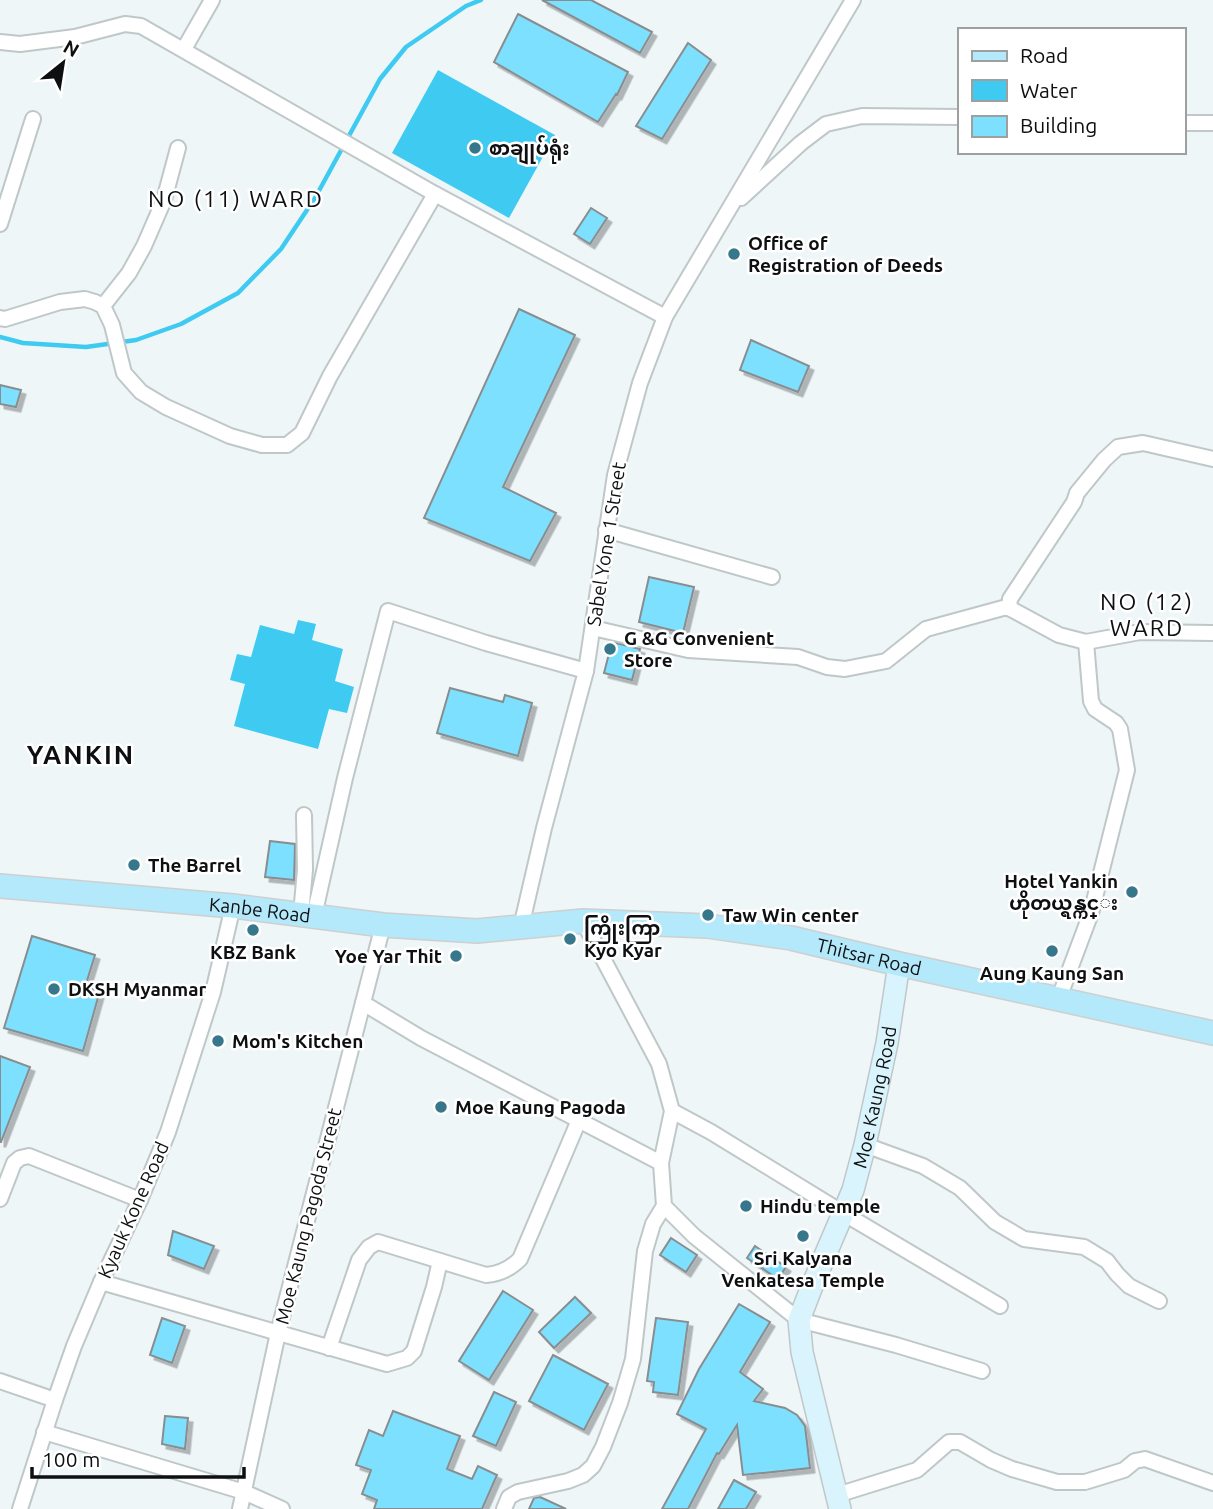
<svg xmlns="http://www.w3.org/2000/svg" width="1213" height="1509" viewBox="0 0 1213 1509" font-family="Ubuntu,'Noto Sans Myanmar',sans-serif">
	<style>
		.water { fill: #3fcaf1 }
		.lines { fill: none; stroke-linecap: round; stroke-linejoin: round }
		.stream { stroke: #3fcaf1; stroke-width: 4.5 }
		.building { fill: #7ee0ff; stroke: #888e90; stroke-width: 2; filter: url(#shadow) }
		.minor-casing { stroke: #c0c7c9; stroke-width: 18 }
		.secondary-casing { stroke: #c0c7c9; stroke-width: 24 }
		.primary-casing { stroke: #cfcfcf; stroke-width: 26 }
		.minor { stroke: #fff; stroke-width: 14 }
		.secondary { stroke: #d9f4fc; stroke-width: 21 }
		.primary { stroke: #b3e9fa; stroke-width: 23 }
		.poi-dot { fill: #37778b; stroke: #fff; stroke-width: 2.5 }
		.labels { text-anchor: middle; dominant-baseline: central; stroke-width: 5; stroke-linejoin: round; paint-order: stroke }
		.poi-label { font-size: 19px; font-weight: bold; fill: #0d0f10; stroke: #fff; text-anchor: start }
		.street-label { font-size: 19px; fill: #0d0f10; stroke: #fff }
		.quarter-label { font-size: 23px; letter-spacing: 2px; fill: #0d0f10; stroke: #fff }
		.district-label { font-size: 26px; font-weight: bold; letter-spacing: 2px; fill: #0d0f10; stroke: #fff }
	</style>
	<defs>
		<filter id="shadow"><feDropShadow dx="4.5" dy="4.5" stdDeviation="0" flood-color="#0004"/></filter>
	</defs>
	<rect width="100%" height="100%" fill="#eff6f8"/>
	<g class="water">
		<polygon points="438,70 555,135 509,218 392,153"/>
		<polygon points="298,620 316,624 312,640 343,649 335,681 354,687 347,713 329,709 318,749 234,726 245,684 230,680 237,654 251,657 260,625 294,634"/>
	</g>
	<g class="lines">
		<polyline class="stream" points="0,337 23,343 86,347 136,340 181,324 238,293 281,249 315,198 380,79 406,47 466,6 481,0"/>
	</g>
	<g class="building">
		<polygon points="542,0 591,0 652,32 640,53"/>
		<polygon points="518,14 628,72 617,95 616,94 598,122 494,62"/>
		<polygon points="688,43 711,60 662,139 636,126"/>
		<polygon points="591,208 607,218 590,244 574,234"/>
		<polygon points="519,309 575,335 503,487 556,513 530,561 424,518"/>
		<polygon points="751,340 809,366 798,392 740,370"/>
		<polygon points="0,385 21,390 16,407 0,404"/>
		<polygon points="649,577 694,587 683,633 639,622"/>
		<polygon points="612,642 640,649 632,680 604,673"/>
		<polygon points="450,688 503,702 505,695 532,703 518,756 437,733"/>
		<polygon points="270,841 295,844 294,880 265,877"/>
		<polygon points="32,936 95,955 86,984 99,994 83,1051 4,1028"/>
		<polygon points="0,1056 30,1067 1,1142 0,1142"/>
		<polygon points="173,1231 214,1246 204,1269 168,1255"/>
		<polygon points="671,1238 697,1255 686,1272 660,1255"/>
		<polygon points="755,1246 786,1267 778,1279 747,1258"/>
		<polygon points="503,1291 533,1310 489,1380 459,1361"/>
		<polygon points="575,1297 591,1313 554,1348 539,1332"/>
		<polygon points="739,1304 770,1322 740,1372 763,1389 754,1401 785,1408 797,1415 805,1426 810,1468 743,1475 737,1425 719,1454 717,1453 688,1509 662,1509 706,1429 677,1414 699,1369"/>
		<polygon points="162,1318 185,1326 172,1363 150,1355"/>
		<polygon points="656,1318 688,1322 678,1395 653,1392 654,1382 647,1381"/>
		<polygon points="553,1355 608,1384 584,1430 529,1401"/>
		<polygon points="494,1392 516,1402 496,1446 473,1436"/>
		<polygon points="393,1411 460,1436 447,1469 472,1479 478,1466 497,1475 482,1509 374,1509 377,1500 362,1494 371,1470 356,1465 369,1430 383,1436"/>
		<polygon points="165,1416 188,1418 185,1449 162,1444"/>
		<polygon points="734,1480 756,1492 746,1509 718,1509"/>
		<polygon points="540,1497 566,1509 529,1509 534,1498"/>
	</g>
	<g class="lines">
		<g class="minor-casing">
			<g id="minor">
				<polyline points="0,42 20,44 75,37 125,24 141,26 435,194 665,317"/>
				<polyline points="184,49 212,0"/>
				<polyline points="1183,123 1213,123"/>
				<polyline points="741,198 801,143 826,124 862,116 959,117"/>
				<polyline points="0,224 33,119"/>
				<polyline points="103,306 129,273 144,246 164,200 178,148"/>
				<polyline points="0,318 5,319 60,302 85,299 95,302 103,306 112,325 124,373 141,392 166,407 230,436 262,445 287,445 302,433 330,376 435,194"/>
				<polyline points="606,530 772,577"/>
				<polyline points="1009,608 1010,599 1074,502 1077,493 1104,460 1118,447 1143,443 1213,459"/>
				<polyline points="593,628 688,650 798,657 827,667 845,669 886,661 926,629 1003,608 1009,608 1059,635 1086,642 1140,632 1213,633"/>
				<polyline points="301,914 305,870 304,815"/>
				<polyline points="314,916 345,778 388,611 486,643 586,671"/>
				<polyline points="583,921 659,1064 672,1111 661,1163 664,1206 694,1236 799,1320 896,1345 982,1371"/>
				<polyline points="521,927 544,828 586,671 615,475 640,383 665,317 853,0"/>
				<polyline points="1059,998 1091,913 1127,770 1120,729 1116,723 1095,709 1091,701 1086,642"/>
				<polyline points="363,1003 421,1038 661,1163"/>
				<polyline points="672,1111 711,1132 843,1213 1000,1306"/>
				<polyline points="865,1145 923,1166 960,1188 995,1222 1024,1239 1084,1247 1107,1261 1117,1274 1129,1286 1159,1301"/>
				<polyline points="0,1199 14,1163 20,1158 29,1156 140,1200"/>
				<polyline points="101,1282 387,1364 407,1358 414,1351 434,1287 440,1261"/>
				<path d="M329,1348L359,1260L369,1247L378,1242L486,1275C500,1274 510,1269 520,1259L579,1120"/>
				<polyline points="0,1381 55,1400"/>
				<polyline points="44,1432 244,1492 282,1509"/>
				<polyline points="837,1495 917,1470 949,1442 960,1442 991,1460 1012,1469 1057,1482 1085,1482 1124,1470 1135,1461 1145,1459 1213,1483"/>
				<polyline points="20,1509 55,1400 74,1346 101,1282 140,1200 168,1132 213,992 233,906"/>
				<polyline points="240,1509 278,1333 383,925"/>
				<polyline points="504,1509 509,1497 518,1492 568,1481 583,1475 593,1466 603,1447 620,1403 633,1359 645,1251 653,1224 664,1206"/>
			</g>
		</g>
		<g class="secondary-casing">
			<g id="secondary">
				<path id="s1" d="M840,1509L802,1352L799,1320L812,1286L853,1190L865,1145L887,1043L899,964"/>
			</g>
		</g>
		<g class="primary-casing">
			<g id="primary">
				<path id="s2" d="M0,886L233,906L383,925L477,931L583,921L707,926L791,938L899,964L1213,1033"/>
			</g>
		</g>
		<use href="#minor" class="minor"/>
		<use href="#secondary" class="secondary"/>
		<use href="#primary" class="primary"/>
	</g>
	<g class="poi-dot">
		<circle cx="475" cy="148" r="7"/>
		<circle cx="734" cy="254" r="7"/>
		<circle cx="610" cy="649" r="7"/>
		<circle cx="134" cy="865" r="7"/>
		<circle cx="1132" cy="892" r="7"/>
		<circle cx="708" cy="915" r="7"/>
		<circle cx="253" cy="930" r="7"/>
		<circle cx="570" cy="939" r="7"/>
		<circle cx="1052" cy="951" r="7"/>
		<circle cx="456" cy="956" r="7"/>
		<circle cx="54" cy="989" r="7"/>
		<circle cx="218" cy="1041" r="7"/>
		<circle cx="441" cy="1107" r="7"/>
		<circle cx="746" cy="1206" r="7"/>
		<circle cx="803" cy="1236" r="7"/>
	</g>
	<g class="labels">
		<g class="poi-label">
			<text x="489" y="148">စာချုပ်ရုံး</text>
			<text x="748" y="243">Office of<tspan x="748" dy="22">Registration of Deeds</tspan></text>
			<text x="624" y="638">G &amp;G Convenient<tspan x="624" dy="22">Store</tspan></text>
			<text x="148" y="865">The Barrel</text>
			<text x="1118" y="881" text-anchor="end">Hotel Yankin<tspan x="1118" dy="22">ဟိုတယ္ရန္ကင္း</tspan></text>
			<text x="722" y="915">Taw Win center</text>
			<text x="584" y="928">ကြိုးကြာ<tspan x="584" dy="22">Kyo Kyar</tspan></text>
			<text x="253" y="952" text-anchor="middle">KBZ Bank</text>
			<text x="442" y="956" text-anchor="end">Yoe Yar Thit</text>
			<text x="1052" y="973" text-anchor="middle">Aung Kaung San</text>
			<text x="68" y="989">DKSH Myanmar</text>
			<text x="232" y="1041">Mom's Kitchen</text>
			<text x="455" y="1107">Moe Kaung Pagoda</text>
			<text x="760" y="1206">Hindu temple</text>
			<text x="803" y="1258" text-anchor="middle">Sri Kalyana<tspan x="803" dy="22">Venkatesa Temple</tspan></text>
		</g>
		<g class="street-label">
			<text transform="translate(606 544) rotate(-81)">Sabel Yone 1 Street</text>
			<text stroke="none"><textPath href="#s2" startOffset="261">Kanbe Road</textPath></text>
			<text stroke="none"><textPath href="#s2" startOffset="875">Thitsar Road</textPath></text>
			<text stroke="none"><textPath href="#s1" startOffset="430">Moe Kaung Road</textPath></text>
			<text transform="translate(133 1210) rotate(-66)">Kyauk Kone Road</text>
			<text transform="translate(308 1216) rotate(-76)">Moe Kaung Pagoda Street</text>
		</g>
		<g class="quarter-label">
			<text x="236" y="198">NO (11) WARD</text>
			<text x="1147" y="601">NO (12)<tspan x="1147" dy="26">WARD</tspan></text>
		</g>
		<g class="district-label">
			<text x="81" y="754">YANKIN</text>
		</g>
	</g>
	<rect x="958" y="28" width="228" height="126" fill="#ffffff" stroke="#9e9f9f" stroke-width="2"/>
	<rect x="972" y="51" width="35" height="10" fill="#b3e9fa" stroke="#9e9f9f" stroke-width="2"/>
	<text x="1020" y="63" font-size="21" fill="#0d0f10">Road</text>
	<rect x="972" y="80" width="35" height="21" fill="#3fcaf1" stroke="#9e9f9f" stroke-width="2"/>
	<text x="1020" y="98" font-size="21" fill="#0d0f10">Water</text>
	<rect x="972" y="116" width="35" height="21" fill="#7ee0ff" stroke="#9e9f9f" stroke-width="2"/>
	<text x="1020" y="133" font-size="21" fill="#0d0f10">Building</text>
	<g transform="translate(63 63) rotate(30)" stroke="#ffffff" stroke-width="5" paint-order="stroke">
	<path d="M0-5L12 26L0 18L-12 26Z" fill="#0d0f10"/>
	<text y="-10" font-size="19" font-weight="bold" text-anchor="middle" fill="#0d0f10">N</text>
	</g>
	<path d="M32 1467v10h212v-10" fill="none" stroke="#0d0f10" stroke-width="3.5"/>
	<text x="42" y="1467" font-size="21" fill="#0d0f10" stroke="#ffffff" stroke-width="5" paint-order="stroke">100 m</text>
</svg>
